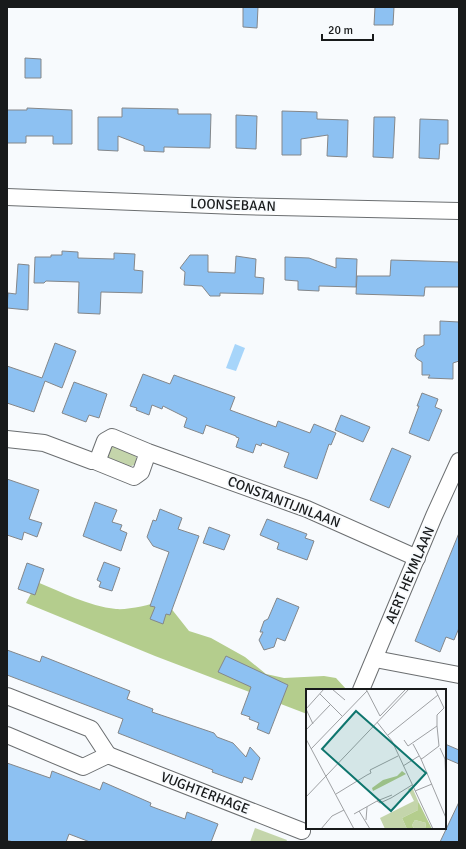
<svg xmlns="http://www.w3.org/2000/svg" width="466" height="849" viewBox="0 0 466 849" font-family="Signika,sans-serif">
	<style>
		.green { fill: #c4d5ab }
		.forest { fill: #b4cd8d }
		.water { fill: #a7d5fa }
		.building { fill: #8dc1f2; stroke: #84878a }
		.lines { fill: none; stroke-linecap: round; stroke-linejoin: round }
		.minor-casing { stroke: #6b6e70; stroke-width: 18 }
		.minor { stroke: #fff; stroke-width: 16 }
		.labels { text-anchor: middle; dominant-baseline: central; stroke-width: 3.5; stroke-linejoin: round; paint-order: stroke }
		.street-label { font-size: 14px; fill: #181a1b; stroke: #f7fafd }
		.inset-road { fill: none; stroke: #9ea0a3; stroke-width: 1 }
		.view { fill: #0f766e; fill-opacity: 0.15; stroke: #0f766e; stroke-width: 2 }
		.inset-edge { fill: none; stroke: #181a1b; stroke-width: 2 }
	</style>
	<rect width="100%" height="100%" fill="#f7fafd"/>
	<g class="green">
		<path d="M113,445C122,449 144,452 134,465L129,467L107,459L104,448Z"/>
		<polygon points="255,828 287,840 286,842 250,842"/>
	</g>
	<path class="forest" d="M37,582C62,592 88,606 116,609C129,610 149,605 161,601L170,607L189,631L211,638L245,657L266,674L284,678L324,676L336,678L347,690H307V714L155,656L26,603Z"/>
	<polygon class="water" points="235,344 245,348 236,371 226,368"/>
	<g class="building">
		<polygon points="243,7 258,7 257,28 243,27"/>
		<polygon points="375,7 394,7 393,25 374,25"/>
		<polygon points="25,58 41,59 41,78 25,78"/>
		<polygon points="27,108 72,110 72,144 53,144 53,136 26,136 26,143 7,143 7,110 27,110"/>
		<polygon points="122,108 178,109 178,114 211,114 210,148 164,147 164,152 144,151 144,146 118,136 118,151 98,150 98,117 122,117"/>
		<polygon points="282,111 317,112 317,119 348,120 347,157 327,156 328,135 301,139 301,155 282,155"/>
		<polygon points="236,115 257,116 256,149 236,148"/>
		<polygon points="374,117 395,117 393,158 373,157"/>
		<polygon points="420,119 448,120 448,144 440,144 439,159 419,158"/>
		<polygon points="62,251 78,252 78,258 114,259 114,253 135,254 134,270 143,271 142,293 101,292 100,314 78,313 79,282 46,281 44,283 34,283 35,257 51,257 51,255 62,255"/>
		<polygon points="190,255 208,255 208,272 235,273 236,256 256,259 255,277 264,278 263,294 220,293 220,296 210,296 202,286 184,285 185,272 180,268"/>
		<polygon points="285,257 309,258 336,268 336,258 357,259 356,287 319,286 319,291 298,290 298,281 285,280"/>
		<polygon points="391,260 459,262 459,287 425,287 424,296 356,294 357,276 390,276"/>
		<polygon points="18,264 29,265 28,310 7,308 8,293 16,294"/>
		<polygon points="440,321 459,322 459,361 453,363 453,379 428,378 430,375 422,375 422,362 417,359 415,356 417,349 424,345 424,335 440,335"/>
		<polygon points="55,343 76,351 62,388 45,381 34,412 7,403 7,366 42,378"/>
		<polygon points="143,374 170,384 174,375 235,397 230,410 276,427 278,421 310,433 314,424 336,433 331,445 329,444 317,479 284,467 289,453 262,443 261,446 256,444 253,453 236,447 239,438 236,437 236,436 206,425 203,434 184,427 187,418 163,406 162,409 152,405 149,415 136,410 137,408 130,406"/>
		<polygon points="74,382 107,394 99,418 89,415 86,422 62,413"/>
		<polygon points="422,393 438,399 435,407 442,410 429,441 409,433 419,406 417,406"/>
		<polygon points="341,415 370,427 363,442 335,430"/>
		<polygon points="392,448 411,456 389,508 370,500"/>
		<polygon points="7,479 39,490 29,519 42,523 37,537 24,532 22,540 7,535"/>
		<polygon points="95,502 117,510 112,522 122,525 120,530 127,533 121,551 83,536"/>
		<polygon points="160,509 182,518 178,529 199,536 170,615 166,614 163,624 150,619 155,607 150,606 169,552 153,546 147,537 153,520 156,521"/>
		<polygon points="267,519 307,534 305,538 314,541 307,560 277,549 279,543 260,535"/>
		<polygon points="209,527 230,535 224,550 203,543"/>
		<polygon points="459,533 459,628 454,640 446,637 440,652 415,641"/>
		<polygon points="104,562 120,568 112,591 99,587 101,582 97,580"/>
		<polygon points="27,563 44,569 35,595 18,589"/>
		<polygon points="277,598 299,607 285,641 277,638 274,647 264,650 259,640 263,632 260,632 264,621 268,619"/>
		<polygon points="7,650 40,662 42,656 130,691 127,699 153,709 152,712 214,733 217,737 233,743 246,757 250,747 260,758 252,780 244,777 242,783 212,772 213,770 118,733 123,719 7,675"/>
		<polygon points="226,656 288,685 269,734 257,729 259,723 249,719 250,717 241,714 251,687 218,672"/>
		<polygon points="445,744 459,750 459,764 445,758"/>
		<polygon points="7,763 50,778 52,771 100,790 103,782 151,803 150,806 185,819 187,812 218,824 211,842 90,842 69,834 66,842 13,842 7,840"/>
		<polygon points="459,802 459,842 440,842"/>
	</g>
	<g class="lines">
		<g class="minor-casing">
			<g id="minor">
				<polyline points="7,197 237,206 459,211"/>
				<polyline points="7,439 44,443 92,461"/>
				<polyline points="148,452 112,437 105,441 97,462 134,477 141,472 148,452 307,509 417,558"/>
				<polyline points="375,659 459,675"/>
				<polyline points="361,690 434,516 459,461"/>
				<polyline points="7,696 91,729 108,755"/>
				<polyline points="7,735 83,767 108,755 302,831"/>
			</g>
		</g>
		<use href="#minor" class="minor"/>
	</g>
	<g class="labels">
		<g class="street-label">
			<text transform="translate(233 205) rotate(2)">LOONSEBAAN</text>
			<text transform="translate(284 502) rotate(21)">CONSTANTIJNLAAN</text>
			<text transform="translate(410 575) rotate(-67)">AERT HEYMLAAN</text>
			<text transform="translate(205 793) rotate(21)">VUGHTERHAGE</text>
		</g>
	</g>
	<g transform="translate(306 689)">
		<rect width="140" height="140" fill="#f7fafd"/>
		<path d="M106,98L113,114L112,121L96,129L101,140H79L74,129L108,112L102,100ZM109,131L120,134L119,140H108L106,136Z" fill="#c4d5ab"/>
		<path d="M96,82L100,85L67,102L66,99L77,91L91,87ZM112,114H113L126,140H119L120,134L109,131L106,136L108,140H101L96,129L112,121Z" fill="#b4cd8d"/>
		<path class="inset-road" d="M26,0L39,11M60,0L74,27L100,0M129,0L138,19L131,26V37M14,5L36,27M71,33L86,52L127,140M7,35L0,20L18,0M0,41L24,16M82,46L132,6M0,50L48,140M98,51L102,57L131,37L133,57L117,69L115,70L107,55M134,59L139,70L140,95M5,60L61,2M115,70L140,129M97,77L113,67M61,86L65,84L64,81L92,67M109,102L126,95M30,105L61,86M0,108L103,0M71,112L86,106M53,122L64,140M48,125L71,112L74,114L85,109L106,96M60,131L61,118M15,140L26,127L38,121"/>
		<path class="view" d="M50,22L120,84L85,122L16,60Z"/>
		<rect width="140" height="140" class="inset-edge"/>
	</g>
	<rect width="466" height="849" fill="none" stroke="#181a1b" stroke-width="16"/>
	<path d="M322 34v6h51v-6" fill="none" stroke="#181a1b" stroke-width="2"/>
	<text x="328" y="34" font-size="12" fill="#181a1b" stroke="#f7fafd" stroke-width="3" paint-order="stroke">20 m</text>
</svg>
